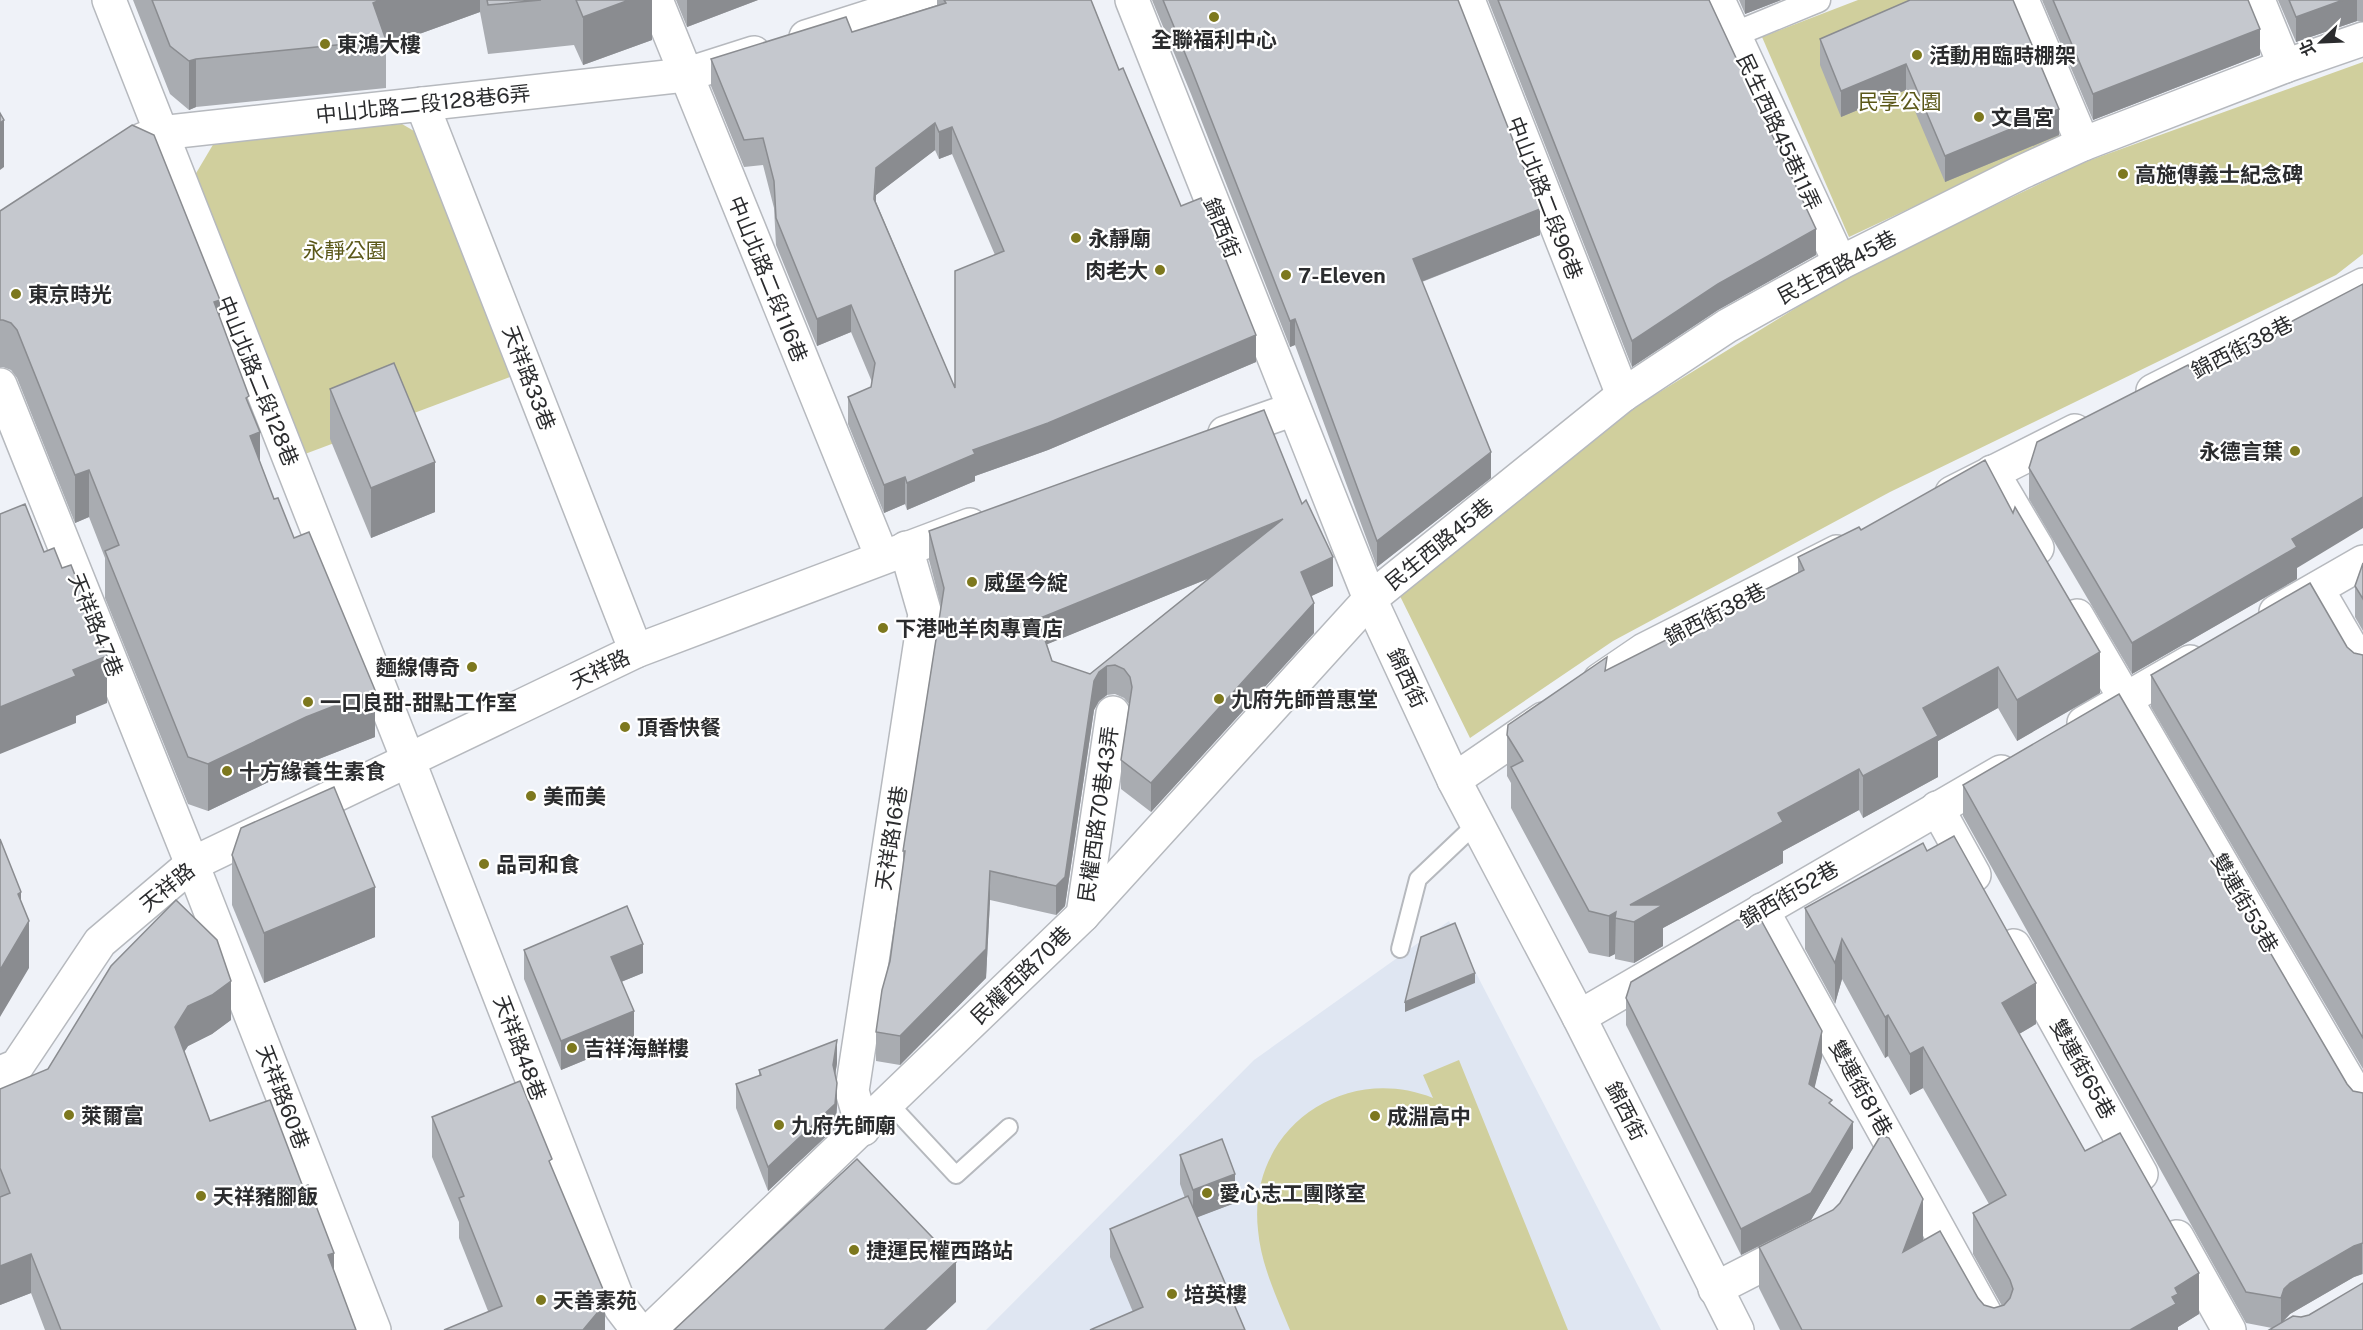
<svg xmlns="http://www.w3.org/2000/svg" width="2363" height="1330" viewBox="0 0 2363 1330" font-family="'Public Sans','Noto Sans TC',sans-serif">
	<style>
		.built { fill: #dfe6f2 }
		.green { fill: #d0cf9d }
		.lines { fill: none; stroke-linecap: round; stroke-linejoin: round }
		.service-casing { stroke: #b6b9be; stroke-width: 20 }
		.pedestrian-casing { stroke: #b6b9be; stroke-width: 27 }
		.minor-casing { stroke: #b6b9be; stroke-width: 36 }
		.service { stroke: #fff; stroke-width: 16 }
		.pedestrian { stroke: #fff; stroke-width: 24 }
		.minor { stroke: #fff; stroke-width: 33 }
		.wall { fill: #a9acb1; fill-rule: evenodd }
		.shaded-wall { fill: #8a8c90 }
		.building { fill: #c5c8ce; stroke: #8a8c90; stroke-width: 1.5; fill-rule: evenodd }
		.poi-dot { fill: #7d781e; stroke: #fff; stroke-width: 2 }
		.labels { text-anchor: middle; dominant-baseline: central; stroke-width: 4.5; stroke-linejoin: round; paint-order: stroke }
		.poi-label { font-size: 21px; font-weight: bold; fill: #2b2c2e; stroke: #fff; text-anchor: start }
		.park-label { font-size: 21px; fill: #5b5819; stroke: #fff }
		.street-label { font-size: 21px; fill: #2b2c2e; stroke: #fff }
	</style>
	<rect width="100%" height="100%" fill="#eff2f8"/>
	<polygon class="built" points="1449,921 1661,1330 986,1330 1254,1060"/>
	<g class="green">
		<polygon points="1858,0 2000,0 2060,138 1849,237 1762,37"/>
		<polygon points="2363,62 2363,254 2336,275 1890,492 1613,641 1470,738 1399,594 1632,409 1846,277 2085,162"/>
		<polygon points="402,124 426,138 515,375 305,454 192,180 214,143"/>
		<path d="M1459,1060L1568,1330H1290C1277,1298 1261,1265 1258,1230C1247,1131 1342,1062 1433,1098L1423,1075Z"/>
	</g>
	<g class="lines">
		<g class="service-casing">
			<g id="service">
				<polyline points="1400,949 1418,879 1476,824"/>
				<polyline points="889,1103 956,1175 1009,1127"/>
			</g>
		</g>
		<g class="pedestrian-casing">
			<polyline id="pedestrian" points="1733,35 1818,0"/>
		</g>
		<g class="minor-casing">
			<g id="minor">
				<polyline points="109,0 409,762 621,1308 638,1330"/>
				<polyline points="656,0 882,557"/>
				<polyline points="1132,0 1370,599 1454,780 1579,1017 1737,1330"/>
				<polyline points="1468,0 1623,395"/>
				<polyline points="1718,0 1840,263"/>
				<polyline points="2022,0 2083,144"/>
				<polyline points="2258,0 2285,66"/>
				<polyline points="806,37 922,0"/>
				<polyline points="422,104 636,651"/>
				<polyline points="142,140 160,133 685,75 754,53"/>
				<polyline points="0,385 192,864 374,1330"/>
				<polyline points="2153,391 2363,285"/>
				<polyline points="1225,433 1294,409"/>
				<polyline points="1992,472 2037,548"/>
				<polyline points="1952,493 2075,431"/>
				<polyline points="2317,589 2363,668"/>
				<polyline points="2276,612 2363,562"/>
				<polyline points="2077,616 2363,1106"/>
				<polyline points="1600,680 1644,650 1837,552"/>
				<polyline points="2084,723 2190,662"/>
				<polyline points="1454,780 1543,719"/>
				<polyline points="1937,808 1974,875"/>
				<polyline points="1762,910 1994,1330"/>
				<polyline points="1083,915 1113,713"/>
				<polyline points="2014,946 2141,1174"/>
				<polyline points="1579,1017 2001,772"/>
				<polyline points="0,1073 17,1066 100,942 192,864 636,651 970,525"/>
				<polyline points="863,1129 852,1091 925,614 906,548"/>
				<polyline points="2177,1237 2229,1330"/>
				<polyline points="1715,1289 1797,1247"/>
				<polyline points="651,1330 1083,915 1370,599 1623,395 1727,326 1840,263 2022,172 2083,144 2285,66 2363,39"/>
			</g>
		</g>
		<use href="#service" class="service"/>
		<use href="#pedestrian" class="pedestrian"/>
		<use href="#minor" class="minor"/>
	</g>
	<g class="wall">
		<polygon points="133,0 652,0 652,40 583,65 574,45 488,54 480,12 386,46 386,88 196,107 189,110 170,94"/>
		<polygon points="676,0 758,0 687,27"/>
		<path d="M937,0H1091L1119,70L1181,206L1256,362L1048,450L975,476V481L907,510L905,504L884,513L848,424V397L871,387L872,382L851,332L817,346L776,245L774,208L763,165L744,167L711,86V59L852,32L937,5ZM935,150L939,159L952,154L995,255L955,388L876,202V195Z"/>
		<polygon points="1152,0 1458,0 1540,235 1422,282 1491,478 1377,567 1295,345 1290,347 1191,94"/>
		<polygon points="1488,0 1709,0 1816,255 1718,310 1632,367"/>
		<polygon points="1739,0 1781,0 1745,14"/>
		<polygon points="1910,0 2059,135 1945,182 1906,90 1841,117 1820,65 1820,39"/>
		<polygon points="2042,0 2248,0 2260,55 2093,120"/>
		<polygon points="2278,0 2363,0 2363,22 2357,21 2296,42"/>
		<polygon points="0,211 220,319 249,405 260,462 274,499 294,538 375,737 306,764 208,811 188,804 105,598 105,558 89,517 75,523 17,378 11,370 3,367 0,367"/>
		<polygon points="330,389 435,512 371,538 330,439"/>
		<polygon points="2029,468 2297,568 2297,579 2132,674 2029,499"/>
		<polygon points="1861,530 2100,693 2017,741 1998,708 1938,741 1938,777 1863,818 1859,810 1783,851 1783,863 1663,928 1663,946 1634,963 1615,959 1615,954 1609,957 1589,953 1511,808 1511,783 1507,776 1507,735 1607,670 1798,574 1798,557"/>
		<path d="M929,531L1333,586L1311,596L1314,633L1151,812L1121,789V760L1129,704L1124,698L1115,694L1107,695L1099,701L1094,710L1065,906L1056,915L990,900L986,978L900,1065L876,1061V1032L890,961L903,866V851L941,606L929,560ZM1210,578L1090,674L1052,661L1047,644Z"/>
		<polygon points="2363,563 2363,631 2355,617 2355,586"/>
		<polygon points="2347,647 2354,653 2363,655 2363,1069 2151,707 2151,675"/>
		<polygon points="1963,785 2347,1084 2353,1091 2363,1093 2363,1274 2354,1277 2290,1314 2284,1321 2363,1330 2272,1328 2246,1323 1963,816"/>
		<polygon points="232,855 375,937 264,983 232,905"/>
		<polygon points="1805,908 2036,1024 2019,1034 2085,1151 2199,1314 2178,1327 2178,1330 1780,1330 1759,1288 1759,1247 1923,1240 1922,1241 1984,1305 1994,1308 2002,1306 1973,1254 1973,1213 1989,1204 1923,1088 1910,1095 1888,1056 1885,1058 1842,979 1835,1004 1805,949"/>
		<polygon points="524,950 643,973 621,982 634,1040 561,1070 524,979"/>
		<polygon points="1626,998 1822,1057 1814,1088 1832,1105 1853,1148 1811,1220 1741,1255 1626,1025"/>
		<polygon points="231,1020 212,1034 188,1046 184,1052 210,1121 334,1271 356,1330 45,1330 31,1293 0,1305 0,1089"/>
		<polygon points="837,1063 835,1075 837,1107 835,1128 768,1191 736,1108 736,1084 759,1076 759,1070"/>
		<polygon points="432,1117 552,1168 605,1330 488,1311 459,1238 459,1222 432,1157"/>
		<polygon points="1180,1155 1235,1203 1197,1217 1245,1330 1133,1312 1110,1257 1110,1229 1185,1198 1180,1184"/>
	</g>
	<g class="shaded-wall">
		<polygon points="380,0 480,0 480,12 386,46 386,40 373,3"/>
		<polygon points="629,0 652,0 652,40 583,65 583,17"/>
		<polygon points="687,0 758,0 687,27"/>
		<polygon points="1745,0 1781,0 1745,14"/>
		<polygon points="2343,0 2357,0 2357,21 2296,42 2296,17"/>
		<polygon points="2260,29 2260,55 2093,120 2093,94"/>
		<polygon points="196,59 196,107 189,110 189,61"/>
		<polygon points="1906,64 1906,90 1841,117 1841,91"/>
		<polygon points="2059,109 2059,135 1945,182 1945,156"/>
		<polygon points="4,120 4,167 0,170 0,123"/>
		<polygon points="935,123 935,150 876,195 874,226 876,168"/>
		<polygon points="952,127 952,154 939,159 939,132"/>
		<polygon points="1540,209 1540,235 1413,285 1413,259"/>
		<polygon points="1816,229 1816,255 1718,310 1632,367 1632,341 1718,284"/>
		<polygon points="220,300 220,347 214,302"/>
		<polygon points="851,305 851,332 817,346 817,319"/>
		<polygon points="1295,319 1295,345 1290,347 1290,321"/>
		<polygon points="1256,335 1256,362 1048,450 975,476 975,481 907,510 907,483 973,450"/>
		<polygon points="260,432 260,479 250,436"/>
		<polygon points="1491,452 1491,478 1377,567 1377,541"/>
		<polygon points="435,462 435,512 371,538 371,488"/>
		<polygon points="89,470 89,517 75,523 75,475"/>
		<polygon points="905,477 905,504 884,513 884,485"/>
		<polygon points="2363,497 2363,528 2297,568 2297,579 2132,674 2132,643 2292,539"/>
		<polygon points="1283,519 1283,548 1038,648 1038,619"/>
		<polygon points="1333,557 1333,586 1301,601 1301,572"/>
		<polygon points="1314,603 1314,633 1151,812 1151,783"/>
		<polygon points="2100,652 2100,693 2017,741 2017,700"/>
		<polygon points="107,656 107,703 76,716 76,723 0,754 0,707 73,670"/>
		<polygon points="1107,666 1107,695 1099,701 1094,710 1065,906 1056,915 1056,886 1094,681 1099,672"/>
		<polygon points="1998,667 1998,708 1938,741 1938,777 1863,818 1863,776 1923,708"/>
		<polygon points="375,690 375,737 306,764 208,811 208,764 306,717"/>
		<polygon points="1859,769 1859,810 1783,851 1783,863 1663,928 1663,946 1634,963 1634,922 1630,905 1778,813"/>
		<polygon points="990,871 990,900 986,978 900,1065 900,1036"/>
		<polygon points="375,887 375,937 264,983 264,933"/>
		<polygon points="21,892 21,934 29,921 29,968 0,1017 0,970 18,894"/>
		<polygon points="1616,912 1615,954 1609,957 1609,916"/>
		<polygon points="1842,939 1842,979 1835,1004 1835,963"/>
		<polygon points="643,944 643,973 611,986 611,957"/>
		<polygon points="1475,973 1475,983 1405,1012 1405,1002"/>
		<polygon points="231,981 231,1020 212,1034 188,1046 175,1066 175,1027 188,1006"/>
		<polygon points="2036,983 2036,1024 2002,1044 2002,1003"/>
		<polygon points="634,1011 634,1040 561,1070 561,1041"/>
		<polygon points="1888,1015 1888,1056 1885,1058 1885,1017"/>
		<polygon points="1822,1031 1822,1057 1809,1111 1809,1084"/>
		<polygon points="837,1040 837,1063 833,1089 833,1065"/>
		<polygon points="1923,1047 1923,1088 1910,1095 1910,1054"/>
		<polygon points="837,1083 837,1107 835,1128 768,1191 768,1167"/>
		<polygon points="1853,1122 1853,1148 1811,1220 1741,1255 1741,1229"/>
		<polygon points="1235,1174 1235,1203 1193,1219 1193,1190"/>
		<polygon points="1923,1199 1923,1240 1903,1293 1903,1252"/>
		<polygon points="2362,1243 2362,1274 2354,1277 2290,1314 2284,1320 2281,1330 2281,1298 2284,1289 2290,1283 2354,1246"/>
		<polygon points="334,1253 334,1293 328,1255"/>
		<polygon points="31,1254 31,1293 0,1305 0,1266"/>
		<polygon points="956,1262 956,1302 926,1330 884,1330"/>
		<polygon points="2199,1273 2199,1314 2178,1327 2178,1330 2130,1330 2172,1297 2175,1288"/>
		<polygon points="605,1294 605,1330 583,1330"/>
	</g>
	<g class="building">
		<polygon points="152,0 380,0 373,3 386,40 196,59 189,61 170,46"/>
		<polygon points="487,0 541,0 488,5"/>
		<polygon points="576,0 629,0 583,17"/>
		<path d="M944,0H1091L1119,70L1123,68L1181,206L1201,198L1256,335L1048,423L973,450L975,454L907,483L905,477L884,485L848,397L871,387L875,363L851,305L817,319L776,218L774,181L763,138L744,140L711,59L846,17L852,32L946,3ZM935,123L939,132L952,127L1004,251L955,271V388L874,199L876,168Z"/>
		<polygon points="1163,0 1458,0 1540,209 1413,259 1491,452 1377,541 1295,319 1290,321 1191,68"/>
		<polygon points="1498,0 1709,0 1816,229 1718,284 1632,341"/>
		<polygon points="1910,0 2013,0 2059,109 1945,156 1906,64 1841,91 1820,39"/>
		<polygon points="2053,0 2248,0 2260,29 2093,94"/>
		<polygon points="2289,0 2343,0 2296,17"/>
		<polygon points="0,113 4,120 0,123"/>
		<polygon points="132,125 154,135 220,300 214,302 249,396 246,398 260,432 250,436 274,499 278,498 294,538 309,532 375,690 306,717 208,764 188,757 105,551 119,545 89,470 75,475 17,330 11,323 3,320 0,320 0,211"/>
		<polygon points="2363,284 2363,497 2292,539 2297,547 2132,643 2029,468 2037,442 2188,365 2193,373"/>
		<polygon points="394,363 435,462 371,488 330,389"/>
		<path d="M1264,410L1302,504L1306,500L1333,557L1301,572L1314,603L1151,783L1121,760L1132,687L1130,677L1124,669L1115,665L1107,666L1099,672L1094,681L1065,877L1056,886L990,871L986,949L900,1036L876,1032L882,990L890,961L905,851H903L944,588L929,531ZM1283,519L1090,674L1052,661L1038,619Z"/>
		<polygon points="1985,460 2013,513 2015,507 2100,652 2017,700 1998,667 1923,708 1938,736 1863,776 1859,769 1778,813 1783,822 1630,905 1663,905 1634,922 1615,918 1616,912 1609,916 1589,911 1511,767 1523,761 1507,735 1508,725 1607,657 1605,671 1804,570 1798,557 1859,527 1861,530"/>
		<polygon points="25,504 44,552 54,548 62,568 71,565 107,656 73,670 76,676 0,707 0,514"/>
		<polygon points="2363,563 2363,599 2355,586"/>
		<polygon points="2310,583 2347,647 2354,653 2363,655 2363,1038 2151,675"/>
		<polygon points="2119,694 2347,1084 2353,1091 2363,1093 2363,1243 2354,1246 2290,1283 2284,1289 2281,1298 2246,1292 1963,785"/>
		<polygon points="334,787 375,887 264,933 232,855 241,828"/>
		<polygon points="1954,836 2036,983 2002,1003 2085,1151 2120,1133 2199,1273 2175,1288 2178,1294 2172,1297 2176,1304 2130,1330 1802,1330 1759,1247 1833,1210 1840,1203 1881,1135 1889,1138 1923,1199 1903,1252 1940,1231 1978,1298 1984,1305 1994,1308 2004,1305 2010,1298 2013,1289 2010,1280 1973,1213 2006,1195 1923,1047 1910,1054 1888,1015 1885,1017 1842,939 1835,963 1805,908 1923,843 1927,851"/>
		<polygon points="0,839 21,892 18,894 29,921 0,970"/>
		<polygon points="176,900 217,940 231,981 212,995 188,1006 175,1027 210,1121 270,1100 303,1187 308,1185 334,1253 328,1255 356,1330 61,1330 31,1254 0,1266 0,1197 10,1193 0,1168 0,1089 48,1069 111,966"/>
		<polygon points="627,906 643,944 611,957 634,1011 561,1041 524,950"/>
		<polygon points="1737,920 1761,920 1822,1031 1809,1084 1832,1100 1829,1103 1853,1122 1811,1193 1741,1229 1626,998 1631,982"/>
		<polygon points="1455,923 1475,973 1405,1002 1421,937"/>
		<polygon points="837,1040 833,1065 837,1083 835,1104 768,1167 736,1084 761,1075 759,1070"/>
		<polygon points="520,1081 552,1159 549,1161 605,1294 598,1312 583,1330 444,1330 502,1306 459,1198 464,1196 432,1117"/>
		<polygon points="1222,1139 1235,1174 1193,1190 1180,1155"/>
		<polygon points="857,1159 956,1262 884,1330 674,1330"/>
		<polygon points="1188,1196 1245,1330 1090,1330 1143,1307 1110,1229"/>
		<polygon points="2363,1283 2363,1330 2269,1330 2293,1316 2301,1317 2309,1315"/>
	</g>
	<g class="poi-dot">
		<circle cx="1214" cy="17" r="6"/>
		<circle cx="325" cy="44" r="6"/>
		<circle cx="1917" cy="55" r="6"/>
		<circle cx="1979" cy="117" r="6"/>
		<circle cx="2123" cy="174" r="6"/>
		<circle cx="1076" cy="238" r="6"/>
		<circle cx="1160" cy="270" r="6"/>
		<circle cx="1286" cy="275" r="6"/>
		<circle cx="16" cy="294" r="6"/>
		<circle cx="2295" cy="451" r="6"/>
		<circle cx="972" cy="582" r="6"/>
		<circle cx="883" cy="628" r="6"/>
		<circle cx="472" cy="667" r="6"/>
		<circle cx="1219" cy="699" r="6"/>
		<circle cx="308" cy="702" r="6"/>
		<circle cx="625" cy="727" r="6"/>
		<circle cx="227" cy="771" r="6"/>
		<circle cx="531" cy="796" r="6"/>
		<circle cx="484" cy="864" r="6"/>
		<circle cx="572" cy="1048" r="6"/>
		<circle cx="69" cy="1115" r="6"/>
		<circle cx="1375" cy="1116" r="6"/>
		<circle cx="779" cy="1125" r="6"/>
		<circle cx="1207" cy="1193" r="6"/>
		<circle cx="201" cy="1196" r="6"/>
		<circle cx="854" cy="1250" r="6"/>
		<circle cx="1172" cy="1294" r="6"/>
		<circle cx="541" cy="1300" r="6"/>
	</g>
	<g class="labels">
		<g class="poi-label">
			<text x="1214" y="39" text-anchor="middle">全聯福利中心</text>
			<text x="337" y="44">東鴻大樓</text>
			<text x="1929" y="55">活動用臨時棚架</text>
			<text x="1991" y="117">文昌宮</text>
			<text x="2135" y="174">高施傳義士紀念碑</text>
			<text x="1088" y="238">永靜廟</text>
			<text x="1148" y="270" text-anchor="end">肉老大</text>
			<text x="1298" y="275">7-Eleven</text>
			<text x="28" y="294">東京時光</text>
			<text x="2283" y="451" text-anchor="end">永德言葉</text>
			<text x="984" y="582">威堡今綻</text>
			<text x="895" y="628">下港吔羊肉專賣店</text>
			<text x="460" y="667" text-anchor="end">麵線傳奇</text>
			<text x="1231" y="699">九府先師普惠堂</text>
			<text x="320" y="702">一口良甜-甜點工作室</text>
			<text x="637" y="727">頂香快餐</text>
			<text x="239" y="771">十方緣養生素食</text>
			<text x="543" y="796">美而美</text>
			<text x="496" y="864">品司和食</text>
			<text x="584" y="1048">吉祥海鮮樓</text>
			<text x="81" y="1115">萊爾富</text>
			<text x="1387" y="1116">成淵高中</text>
			<text x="791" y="1125">九府先師廟</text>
			<text x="1219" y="1193">愛心志工團隊室</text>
			<text x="213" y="1196">天祥豬腳飯</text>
			<text x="866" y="1250">捷運民權西路站</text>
			<text x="1184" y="1294">培英樓</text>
			<text x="553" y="1300">天善素苑</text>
		</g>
		<g class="park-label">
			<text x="1900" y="101">民享公園</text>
			<text x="345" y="250">永靜公園</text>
		</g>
		<g class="street-label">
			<text transform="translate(423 104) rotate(-6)">中山北路二段128巷6弄</text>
			<text transform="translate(1779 132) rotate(65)">民生西路45巷11弄</text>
			<text transform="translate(1545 198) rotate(69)">中山北路二段96巷</text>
			<text transform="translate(1222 228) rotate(68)">錦西街</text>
			<text transform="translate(1837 267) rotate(-28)">民生西路45巷</text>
			<text transform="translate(768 279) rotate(68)">中山北路二段116巷</text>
			<text transform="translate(2242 347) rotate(-27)">錦西街38巷</text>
			<text transform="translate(529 378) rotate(69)">天祥路33巷</text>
			<text transform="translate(258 381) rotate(68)">中山北路二段128巷</text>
			<text transform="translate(1439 544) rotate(-39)">民生西路45巷</text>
			<text transform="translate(1715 614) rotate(-27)">錦西街38巷</text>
			<text transform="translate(96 625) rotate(68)">天祥路47巷</text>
			<text transform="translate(600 669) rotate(-26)">天祥路</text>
			<text transform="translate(1407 678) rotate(65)">錦西街</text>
			<text transform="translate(1098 814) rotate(-82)">民權西路70巷43弄</text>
			<text transform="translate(891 838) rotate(-81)">天祥路16巷</text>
			<text transform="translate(167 887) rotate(-39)">天祥路</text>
			<text transform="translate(1789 894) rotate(-30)">錦西街52巷</text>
			<text transform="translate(2245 903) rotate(60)">雙連街53巷</text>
			<text transform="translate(1021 975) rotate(-44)">民權西路70巷</text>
			<text transform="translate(520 1048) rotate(69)">天祥路48巷</text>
			<text transform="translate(2083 1069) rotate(61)">雙連街65巷</text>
			<text transform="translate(1861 1088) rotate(61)">雙連街81巷</text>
			<text transform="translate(283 1097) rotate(69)">天祥路60巷</text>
			<text transform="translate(1626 1111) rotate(63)">錦西街</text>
		</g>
	</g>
	<g transform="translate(2321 42) rotate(247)" stroke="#ffffff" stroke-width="4.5" paint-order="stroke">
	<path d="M0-4.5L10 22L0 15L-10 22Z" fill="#2b2c2e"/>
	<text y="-9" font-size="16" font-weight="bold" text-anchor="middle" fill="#2b2c2e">北</text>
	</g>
</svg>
